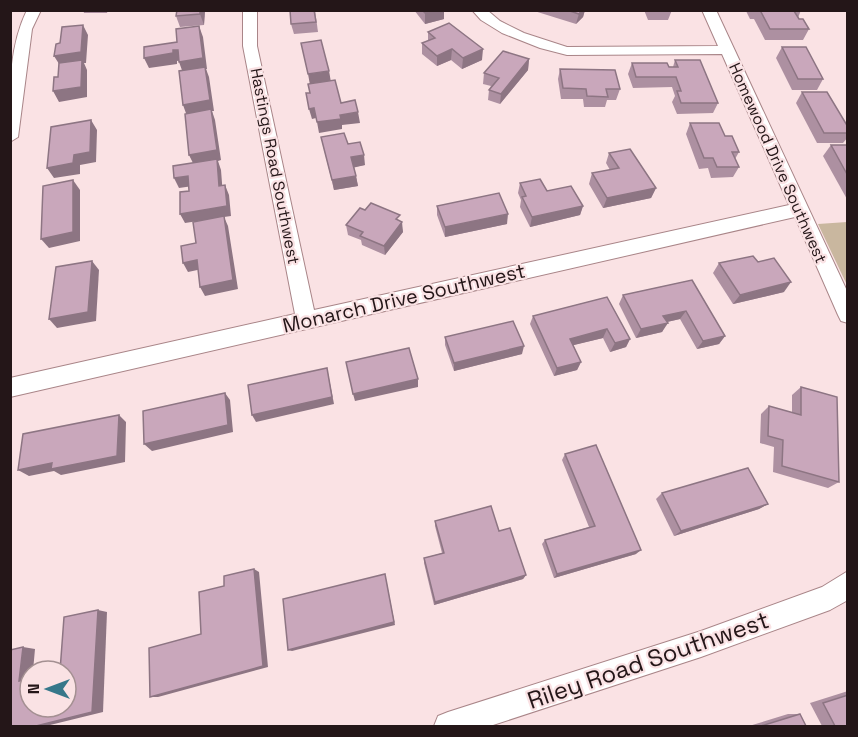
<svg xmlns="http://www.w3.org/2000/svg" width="858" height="737" viewBox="0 0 858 737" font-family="'Space Grotesk',sans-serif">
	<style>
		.green { fill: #c9b79f }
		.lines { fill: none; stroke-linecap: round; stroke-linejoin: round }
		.street-casing { stroke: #a98588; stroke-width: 2 }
		.street { fill: #fff; fill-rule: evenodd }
		.wall { fill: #ad90a1 }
		.shaded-wall { fill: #8d7583 }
		.building { fill: #c9a7bb; stroke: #8d7583; stroke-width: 1.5 }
		.labels { text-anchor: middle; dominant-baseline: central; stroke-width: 4.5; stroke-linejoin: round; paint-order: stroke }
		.far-street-label { font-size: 16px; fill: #241618; stroke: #fae2e4 }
		.street-label { font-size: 20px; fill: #241618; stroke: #fae2e4 }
		.near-street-label { font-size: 24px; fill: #241618; stroke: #fae2e4 }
	</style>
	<rect width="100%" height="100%" fill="#fae2e4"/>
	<polygon class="green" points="847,222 848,222 847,285 818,224"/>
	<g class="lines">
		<g class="street-casing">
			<g id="street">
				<path d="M27,10H41L32,29L18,137L10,142C10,98 7,51 27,10Z"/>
				<polygon points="243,10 257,10 257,46 314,310 789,205 722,54 567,55 540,48 502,33 481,20 472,10 487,10 500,21 524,33 567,47 718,46 702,10 716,10 848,293 848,323 841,321 838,315 795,217 10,397 10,378 295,314 243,46"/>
				<polygon points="848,571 848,600 830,610 701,657 490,726 434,726 438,716 448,712 701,631 822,587"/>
			</g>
		</g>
		<use href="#street" class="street"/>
	</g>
	<g class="wall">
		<polygon points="83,10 108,10 107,13 84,13"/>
		<polygon points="177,10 205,10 204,25 180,27 176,16"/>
		<polygon points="315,10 318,32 294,34 291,24"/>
		<polygon points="414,10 444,10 444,19 425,24"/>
		<polygon points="531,10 585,10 583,17 576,24"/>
		<polygon points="644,10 672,10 668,20 648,20"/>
		<polygon points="801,10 798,18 809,29 803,40 765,40 754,19 750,19 746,11"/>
		<polygon points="428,32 482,60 462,69 451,60 437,66 422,54 422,43 428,41"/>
		<polygon points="782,47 823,79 817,90 792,90 776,58"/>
		<polygon points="529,59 528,70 500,104 488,100 489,90 491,86 483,84 484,73"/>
		<polygon points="675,60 718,103 713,113 677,114 672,102 675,96 672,87 633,88 628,74 632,63 673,67"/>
		<polygon points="560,69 620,89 616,100 607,100 605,107 584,107 583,99 561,99 558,79"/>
		<polygon points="802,92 848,127 848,137 843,143 817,143 796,103"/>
		<polygon points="690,123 725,136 739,152 735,159 739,167 733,177 711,178 708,168 699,169 686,134"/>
		<polygon points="321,137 348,144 365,165 354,167 358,186 334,190"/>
		<polygon points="831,145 848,145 848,201 823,156"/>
		<polygon points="609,153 656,188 651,198 603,208 589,184 592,173 610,170 606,163"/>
		<polygon points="520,183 547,191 583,206 580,215 530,227 520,207 521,200 518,193"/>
		<polygon points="437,206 507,224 445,237 437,215"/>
		<polygon points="400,221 403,232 385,255 362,245 361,240 348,235 346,225"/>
		<polygon points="719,263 784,292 733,304 713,273"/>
		<polygon points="692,280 725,336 719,344 697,349 680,319 667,322 662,332 636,338 619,304 623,295"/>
		<polygon points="607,297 630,339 626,347 610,352 603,338 573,345 581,362 577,370 554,376 530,324 533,316"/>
		<polygon points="445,337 522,354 454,371 445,345"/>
		<polygon points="801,387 839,482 828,488 773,472 774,447 760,443 761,414 769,406 792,413 792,395"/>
		<polygon points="565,454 636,554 554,578 542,544 545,540 589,527 562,460"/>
		<polygon points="662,493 768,504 759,509 674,536 656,499"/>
		<polygon points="435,521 499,531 526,575 523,579 434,605 424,563 424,558 442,553 435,526"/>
		<polygon points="848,691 848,726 822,726 810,703"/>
		<polygon points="788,714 800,714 806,726 749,726"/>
	</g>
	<g class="shaded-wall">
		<polygon points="200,10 205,10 204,25 200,14"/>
		<polygon points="436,10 444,10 444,19 425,24 425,13"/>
		<polygon points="580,10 585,10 583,17 576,24"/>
		<polygon points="83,25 88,35 86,63 84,63 87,70 87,97 59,102 53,91 81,87 61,67 54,56"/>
		<polygon points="199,26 203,37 207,69 206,69 209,77 214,111 212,111 215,120 221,160 218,161 221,170 223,196 194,165 189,155 187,116 183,105 183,73 179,62"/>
		<polygon points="452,49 451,60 437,66 437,56"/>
		<polygon points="483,49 482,60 462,69 463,58"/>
		<polygon points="173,50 178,50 182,60 177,61 177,64 149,68 144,58"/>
		<polygon points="529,59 528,70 500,104 501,94"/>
		<polygon points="329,71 331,82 310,85 308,74"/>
		<polygon points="314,108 316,118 312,119 309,109"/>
		<polygon points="358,112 360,123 342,125 342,129 319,133 317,122 340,115"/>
		<polygon points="91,120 97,130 96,162 80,165 80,174 54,178 47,168 74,155"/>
		<polygon points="364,155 365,165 352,168 351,157"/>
		<polygon points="188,176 193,186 179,188 174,178"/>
		<polygon points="356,176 358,186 334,190 332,180"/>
		<polygon points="73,180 80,190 80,241 49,248 41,239"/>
		<polygon points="225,185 229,195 231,216 224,217 228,226 238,289 205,296 200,287 224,217 185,223 180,214"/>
		<polygon points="656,188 651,198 603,208 607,198"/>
		<polygon points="583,206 580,215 530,227 532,217"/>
		<polygon points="508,214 507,224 445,237 445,227"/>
		<polygon points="402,222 403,232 385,255 384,246"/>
		<polygon points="197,260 202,269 188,272 183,263"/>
		<polygon points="92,261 99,270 96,321 57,328 49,319"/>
		<polygon points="791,282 784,292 733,304 740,295"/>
		<polygon points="686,311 680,319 658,324 663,316"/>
		<polygon points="668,323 662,332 636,338 641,329"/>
		<polygon points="607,329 603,338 566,347 570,339"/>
		<polygon points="725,336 719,344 697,349 703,341"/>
		<polygon points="630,339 626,347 610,352 615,343"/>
		<polygon points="524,346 522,354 454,371 454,363"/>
		<polygon points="581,362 577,370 554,376 557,368"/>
		<polygon points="327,368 334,404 256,422 252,415"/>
		<polygon points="418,379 418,387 355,401 353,394"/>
		<polygon points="225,393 230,400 233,432 152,451 144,444"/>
		<polygon points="119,415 126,422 125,462 61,475 54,471 29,476 18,470"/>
		<polygon points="768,504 759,509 674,536 681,531"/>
		<polygon points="641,550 636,554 554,578 557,574"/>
		<polygon points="254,569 259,572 268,667 158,697 150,697"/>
		<polygon points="385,574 395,625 292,651 288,650"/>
		<polygon points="526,575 523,579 434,605 435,602"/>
		<polygon points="98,610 107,612 103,712 46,726 36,726"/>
		<polygon points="23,647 35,649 33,671 30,671 30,682 19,681"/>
	</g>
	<g class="building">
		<polygon points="177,10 200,10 200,14 176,16"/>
		<polygon points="290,10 314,10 316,22 291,24"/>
		<polygon points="422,10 436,10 425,13"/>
		<polygon points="567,10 582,10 579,14"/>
		<polygon points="760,10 801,10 794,11 799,19 803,19 809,29 770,29"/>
		<polygon points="449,23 483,49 463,58 452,49 437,56 422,43 435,38 428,32"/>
		<polygon points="83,25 81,52 54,56 56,44 60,43 62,27"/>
		<polygon points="199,26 203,58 179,62 178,50 173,50 173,53 144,58 144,47 177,42 176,29"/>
		<polygon points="321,40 329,71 308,74 301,43"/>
		<polygon points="782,47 806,47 823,79 798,79"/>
		<polygon points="503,51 529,59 501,94 489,90 499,78 484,73"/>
		<polygon points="82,60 81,87 53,91 54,77 58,77 59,63"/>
		<polygon points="675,60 700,60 718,103 681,103 677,91 681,91 676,77 636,77 632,63 667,63 669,67 678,67"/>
		<polygon points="205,67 210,100 183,105 179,71"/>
		<polygon points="560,69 615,70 620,89 606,89 608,97 587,96 586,89 563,88"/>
		<polygon points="335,80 341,103 355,100 358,112 340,115 341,119 317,122 314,108 309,109 306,93 310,93 308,84"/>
		<polygon points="802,92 827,92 848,127 848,133 824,133"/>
		<polygon points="211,109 217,150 189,155 185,114"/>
		<polygon points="91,120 90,152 74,155 73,163 47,168 51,127"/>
		<polygon points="690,123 719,123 725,136 732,136 739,152 732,152 739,167 717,167 713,158 704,158"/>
		<polygon points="344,133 348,144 360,142 364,155 351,157 356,176 332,180 321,137"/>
		<polygon points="831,145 848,145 848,176"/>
		<polygon points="630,149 656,188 607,198 592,173 619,168 609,153"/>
		<polygon points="217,159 219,186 225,185 227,206 180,214 180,192 189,191 188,176 174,178 173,166"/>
		<polygon points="540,179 547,191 571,186 583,206 532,217 522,197 526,196 520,183"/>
		<polygon points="73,180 73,232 41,239 43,186"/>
		<polygon points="499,193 508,214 445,227 437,206"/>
		<polygon points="371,203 400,215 396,219 402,222 384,246 360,236 363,232 346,225 360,208 365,210"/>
		<polygon points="224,216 233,280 200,287 197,260 183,263 181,246 196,243 193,222"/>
		<polygon points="753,256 758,262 774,258 791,282 740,295 719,263"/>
		<polygon points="92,261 88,312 49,319 56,267"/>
		<polygon points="692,280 725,336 703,341 686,311 663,316 668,323 641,329 623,295"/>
		<polygon points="607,297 630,339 615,343 607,329 570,339 581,362 557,368 533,316"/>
		<polygon points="513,321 524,346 454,363 445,337"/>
		<polygon points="409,348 418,379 353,394 346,362"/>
		<polygon points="327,368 332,397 252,415 248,385"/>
		<polygon points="801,387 837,397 839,482 782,466 783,440 768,436 769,406 801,415"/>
		<polygon points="225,393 228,425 144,444 143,411"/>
		<polygon points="119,415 117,456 51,469 52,463 18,470 23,434"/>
		<polygon points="596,445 641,550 557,574 545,540 595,526 565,454"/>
		<polygon points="748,468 768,504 681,531 662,493"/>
		<polygon points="491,506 499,531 510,528 526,575 435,602 424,558 444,553 435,521"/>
		<polygon points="254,569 263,666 150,697 149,648 201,634 199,592 224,586 224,576"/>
		<polygon points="385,574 394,622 288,650 283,599"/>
		<polygon points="98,610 92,712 36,726 10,726 10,650 23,647 19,681 30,679 30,707 66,707 66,671 60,671 64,617"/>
		<polygon points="848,695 848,726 835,726 823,703"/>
		<polygon points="800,714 806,726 761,726"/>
	</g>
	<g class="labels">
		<g class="far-street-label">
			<text transform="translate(778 163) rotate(66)">Homewood Drive Southwest</text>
			<text transform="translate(275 166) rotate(79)">Hastings Road Southwest</text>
		</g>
		<g class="street-label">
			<text transform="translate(404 298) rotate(-13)">Monarch Drive Southwest</text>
		</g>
		<g class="near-street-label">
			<text transform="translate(648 660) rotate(-19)">Riley Road Southwest</text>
		</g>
	</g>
	<rect width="858" height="737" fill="none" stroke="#241618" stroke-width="24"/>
	<g transform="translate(48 689) rotate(270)"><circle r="28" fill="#fae2e4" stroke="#a49092" stroke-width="1.5"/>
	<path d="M0-4.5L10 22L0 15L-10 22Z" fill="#36778a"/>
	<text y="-9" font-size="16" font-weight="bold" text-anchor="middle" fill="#241618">N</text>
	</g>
</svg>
